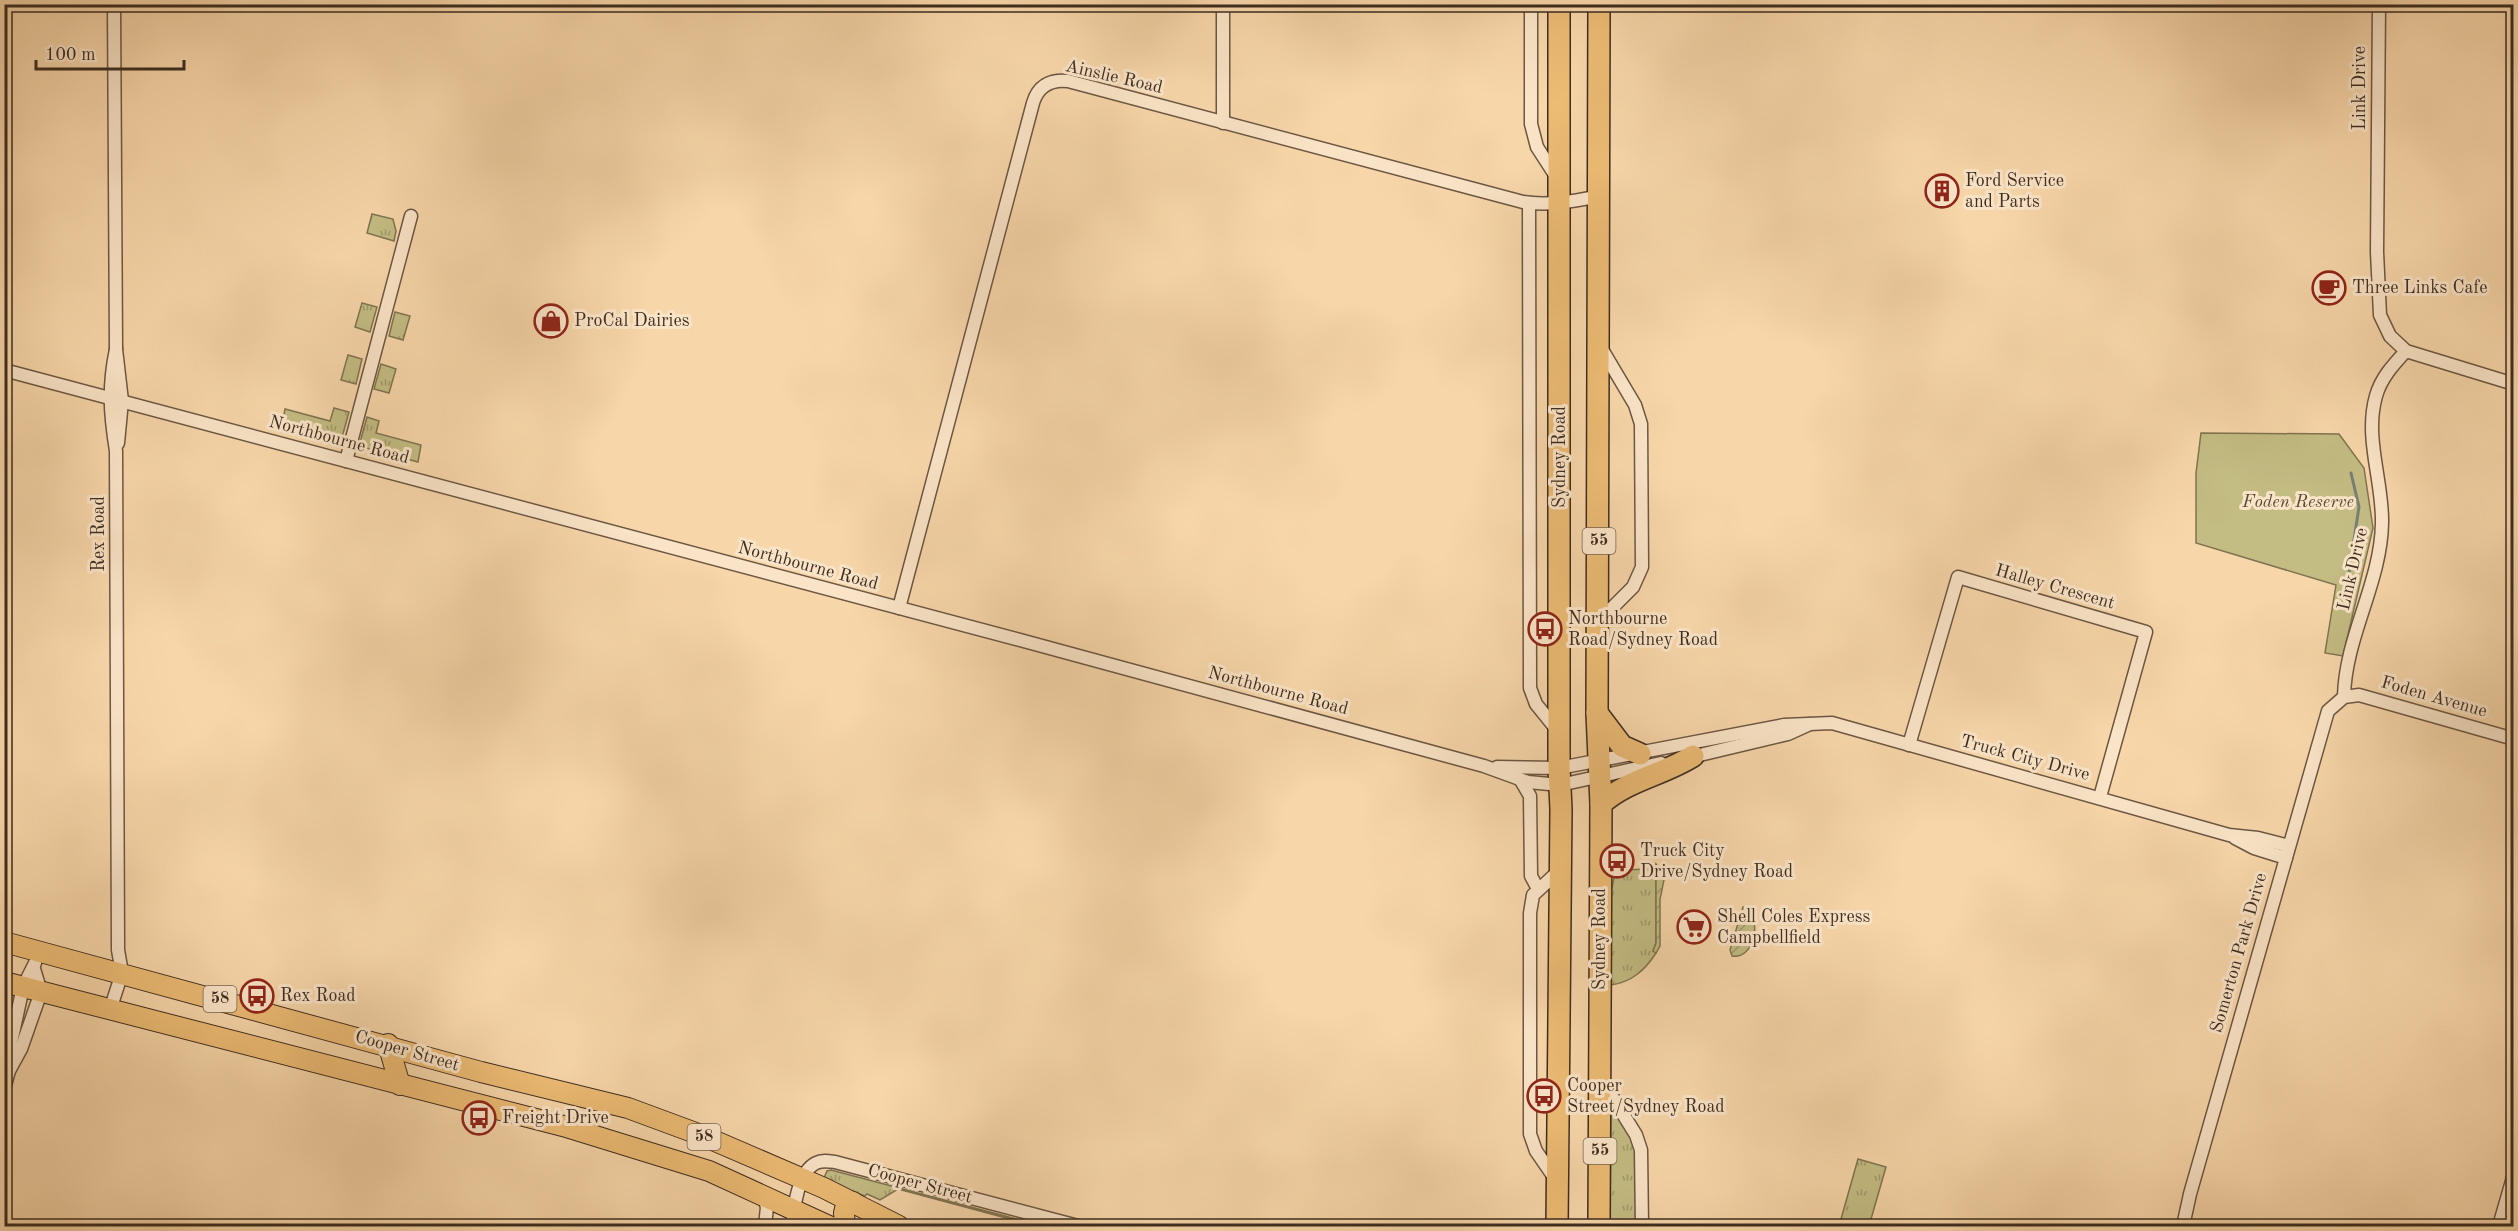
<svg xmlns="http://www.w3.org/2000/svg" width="2518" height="1231" viewBox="0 0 2518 1231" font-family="'Old Standard TT',serif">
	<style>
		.grass { fill: url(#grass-tufts); stroke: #807452; stroke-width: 1.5 }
		.park { fill: #c3bc83; stroke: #807452; stroke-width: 1.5 }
		.garden { fill: url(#garden-furrows); stroke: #807452; stroke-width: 1.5 }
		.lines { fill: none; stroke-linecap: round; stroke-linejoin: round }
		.stream { stroke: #788077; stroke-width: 3 }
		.street-casing { stroke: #6c5743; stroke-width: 15 }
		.primary-casing { stroke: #3d2d21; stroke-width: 22 }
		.highway-casing { stroke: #3d2d21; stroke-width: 24 }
		.street { stroke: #fae4c7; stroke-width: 12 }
		.primary { stroke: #ecbb74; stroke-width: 20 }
		.highway { stroke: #ecbb74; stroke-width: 21 }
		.labels { text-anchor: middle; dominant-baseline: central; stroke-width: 6; stroke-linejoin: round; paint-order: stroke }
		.shield { fill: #fae4c7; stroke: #766453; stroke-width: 1.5 }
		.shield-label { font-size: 16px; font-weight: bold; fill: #3d2d21 }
		.street-label { font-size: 18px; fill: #3d2d21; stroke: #fae4c7 }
		.poi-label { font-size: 18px; fill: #3d2d21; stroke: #fae4c7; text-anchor: start }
		.park-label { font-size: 18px; font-style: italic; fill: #584a35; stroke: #fae4c7 }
	</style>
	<defs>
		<pattern id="grass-tufts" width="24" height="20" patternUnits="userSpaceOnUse" patternTransform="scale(1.5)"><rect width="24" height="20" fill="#c3bc83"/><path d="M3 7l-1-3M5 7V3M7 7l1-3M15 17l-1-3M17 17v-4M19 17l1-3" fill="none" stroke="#a0996b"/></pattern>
		<pattern id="garden-furrows" width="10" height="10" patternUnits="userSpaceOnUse" patternTransform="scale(1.5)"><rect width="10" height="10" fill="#c3bc83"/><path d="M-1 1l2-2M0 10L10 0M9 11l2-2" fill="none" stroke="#a0996b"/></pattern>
	</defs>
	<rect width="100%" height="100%" fill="#f7d6a9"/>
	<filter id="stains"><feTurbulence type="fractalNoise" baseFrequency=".00333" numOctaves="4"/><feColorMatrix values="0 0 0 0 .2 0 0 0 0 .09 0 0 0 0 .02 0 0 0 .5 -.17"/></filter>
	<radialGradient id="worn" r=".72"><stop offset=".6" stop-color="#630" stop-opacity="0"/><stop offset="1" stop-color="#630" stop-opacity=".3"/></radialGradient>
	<g class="grass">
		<polygon points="372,214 393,219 396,231 394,241 367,233"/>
		<polygon points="362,303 377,307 370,332 355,327"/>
		<polygon points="395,312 410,316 403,340 389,336"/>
		<polygon points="348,355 362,359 356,384 341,380"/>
		<polygon points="381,364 396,369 389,393 374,389"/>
		<polygon points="334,408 349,412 341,441 282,426 285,409 330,421"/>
		<polygon points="367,417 379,421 376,433 421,445 418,462 359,446"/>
		<path d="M1656,864V943L1653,951L1656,953C1645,970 1632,982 1611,985V891L1616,870L1654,869Z"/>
		<polygon points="1611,1102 1628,1130 1636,1150 1636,1226 1610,1226"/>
		<polygon points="1858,1159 1886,1167 1869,1226 1839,1226"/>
		<polygon points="831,1170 1016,1219 1017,1221 898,1189 880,1200 867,1194 865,1196 837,1186 824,1178 827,1171"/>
	</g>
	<polygon class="park" points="2201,433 2339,434 2364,468 2373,528 2343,656 2325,653 2336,585 2196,543 2196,473"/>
	<g class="garden">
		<polygon points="1656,864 1665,875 1660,899 1660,946 1656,953 1653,951 1656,943"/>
		<path d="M1743,907L1753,910L1754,913L1755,938C1750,948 1744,958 1732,956L1730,950Z"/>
	</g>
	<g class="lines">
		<polyline class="stream" points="2348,579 2359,507 2351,473"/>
		<g class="street-casing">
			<g id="street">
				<polyline points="114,4 116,349 122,401 118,443"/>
				<polyline points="1223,4 1223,123"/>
				<polyline points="1531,4 1531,124 1537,147 1557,178"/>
				<polyline points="2379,4 2377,252 2380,315 2390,336 2406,351 2514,384"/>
				<polyline points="1529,203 1530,688 1536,704 1557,730"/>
				<polyline points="4,370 1020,640 1484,766 1528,782 1560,785 1661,763"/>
				<polyline points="346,461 411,216"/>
				<path d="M899,608L1033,103C1038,86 1050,79 1068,81L1523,202C1549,206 1574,201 1600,196"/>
				<polyline points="1598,622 1633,587 1642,567 1641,424 1635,405 1600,346"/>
				<path d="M2344,697C2345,637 2381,583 2382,523C2383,481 2364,438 2376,396C2381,378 2393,365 2406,351"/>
				<polyline points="1909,745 1958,577 2146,632 2100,797"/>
				<polyline points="1687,758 1788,734 1810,724"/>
				<polyline points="1497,767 1559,768 1784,725 1832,723 2229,835 2258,838 2289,846"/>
				<polyline points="1520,779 1530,796 1531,876 1538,889"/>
				<polyline points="2235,838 2254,848 2286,858"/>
				<path d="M110,1010L122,973L118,950L116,451C110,413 108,388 116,349"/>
				<polyline points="9,1070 9,1052 23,987 35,963"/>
				<polyline points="1602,1080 1636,1135 1641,1150 1642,1226"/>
				<polyline points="4,1089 9,1071 21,1049 41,992 34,969"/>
				<polyline points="1556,1180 1536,1151 1530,1134 1530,913 1533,895 1560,870"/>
				<polyline points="763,1195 767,1207 765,1226"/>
				<path d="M793,1226C793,1209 798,1172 816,1163C822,1160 828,1161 835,1162L1078,1226"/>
				<polyline points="2183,1226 2190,1194 2328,711 2344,697 2359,695 2514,739"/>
				<polyline points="2499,1226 2514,1174"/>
			</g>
		</g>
		<g class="primary-casing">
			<g id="primary">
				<polyline points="4,942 481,1072 628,1108 701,1135 824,1188 899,1226"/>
				<polyline points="4,982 563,1126 709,1171 829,1226"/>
				<polyline points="388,1044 400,1085"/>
				<polyline points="845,1226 844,1213 846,1205 853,1202"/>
			</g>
		</g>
		<g class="highway-casing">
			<g id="highway">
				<polyline points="1597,713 1622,746 1640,754"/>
				<path d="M1601,804C1627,780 1663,775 1693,756"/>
				<polyline points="1557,1226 1561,809 1559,768 1559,4"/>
				<polyline points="1599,1226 1601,804 1597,713 1599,4"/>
			</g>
		</g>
		<use href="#street" class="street"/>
		<use href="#primary" class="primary"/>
		<use href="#highway" class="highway"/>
	</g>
	<defs>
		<g id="building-ring" transform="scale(1.725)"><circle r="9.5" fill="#fae4c7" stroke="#8f2418" stroke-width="1.5"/><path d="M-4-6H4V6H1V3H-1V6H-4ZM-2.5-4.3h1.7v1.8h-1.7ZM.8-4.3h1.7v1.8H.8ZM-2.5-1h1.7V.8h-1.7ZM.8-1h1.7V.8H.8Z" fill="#8f2418"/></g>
		<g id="cafe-ring" transform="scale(1.725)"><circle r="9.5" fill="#fae4c7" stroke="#8f2418" stroke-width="1.5"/><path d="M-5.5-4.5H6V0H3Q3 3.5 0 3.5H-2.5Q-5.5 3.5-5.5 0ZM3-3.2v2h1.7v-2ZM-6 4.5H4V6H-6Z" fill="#8f2418"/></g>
		<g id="shop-ring" transform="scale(1.725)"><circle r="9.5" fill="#fae4c7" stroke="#8f2418" stroke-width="1.5"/><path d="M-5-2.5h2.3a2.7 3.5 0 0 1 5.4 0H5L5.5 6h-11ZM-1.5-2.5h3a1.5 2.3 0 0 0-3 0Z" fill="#8f2418"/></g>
		<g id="bus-ring" transform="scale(1.725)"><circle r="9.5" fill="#fae4c7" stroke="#8f2418" stroke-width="1.5"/><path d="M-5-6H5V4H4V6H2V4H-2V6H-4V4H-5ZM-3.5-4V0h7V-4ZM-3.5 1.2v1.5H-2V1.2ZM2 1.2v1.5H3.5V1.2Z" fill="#8f2418"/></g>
		<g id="supermarket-ring" transform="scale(1.725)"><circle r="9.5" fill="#fae4c7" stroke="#8f2418" stroke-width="1.5"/><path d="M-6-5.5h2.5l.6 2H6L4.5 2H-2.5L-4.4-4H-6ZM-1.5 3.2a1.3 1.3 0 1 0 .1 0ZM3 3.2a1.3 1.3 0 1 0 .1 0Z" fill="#8f2418"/></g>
	</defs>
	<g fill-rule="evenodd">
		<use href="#building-ring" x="1942" y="191"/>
		<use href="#cafe-ring" x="2329" y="288"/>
		<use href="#shop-ring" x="551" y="321"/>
		<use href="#bus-ring" x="1545" y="629"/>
		<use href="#bus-ring" x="1617" y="861"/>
		<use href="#supermarket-ring" x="1694" y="927"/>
		<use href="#bus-ring" x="257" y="996"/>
		<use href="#bus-ring" x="1544" y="1096"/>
		<use href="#bus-ring" x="479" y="1118"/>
	</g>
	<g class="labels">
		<g class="shield">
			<rect x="1582.5" y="528" width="33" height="26" rx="4.5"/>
			<rect x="203.5" y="986" width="33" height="26" rx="4.5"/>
			<rect x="687.5" y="1124" width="33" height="26" rx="4.5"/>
			<rect x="1583.5" y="1138" width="33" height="26" rx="4.5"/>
		</g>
		<g class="shield-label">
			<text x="1599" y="541">55</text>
			<text x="220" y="999">58</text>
			<text x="704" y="1137">58</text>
			<text x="1600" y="1151">55</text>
		</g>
		<g class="street-label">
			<text transform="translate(1114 77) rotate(13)">Ainslie Road</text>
			<text transform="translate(2360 88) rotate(-90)">Link Drive</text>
			<text transform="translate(339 440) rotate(15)">Northbourne Road</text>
			<text transform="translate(1560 457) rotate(-90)">Sydney Road</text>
			<text transform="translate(99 534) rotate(-90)">Rex Road</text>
			<text transform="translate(808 566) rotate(15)">Northbourne Road</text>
			<text transform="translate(2353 569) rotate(-77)">Link Drive</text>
			<text transform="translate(2055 587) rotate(16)">Halley Crescent</text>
			<text transform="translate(1278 691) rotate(15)">Northbourne Road</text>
			<text transform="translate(2434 697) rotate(16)">Foden Avenue</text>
			<text transform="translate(2025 758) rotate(15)">Truck City Drive</text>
			<text transform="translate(1600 939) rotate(-90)">Sydney Road</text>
			<text transform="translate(2239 953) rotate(-74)">Somerton Park Drive</text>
			<text transform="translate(407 1051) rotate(16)">Cooper Street</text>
			<text transform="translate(920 1184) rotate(15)">Cooper Street</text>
		</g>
		<g class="poi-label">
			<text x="1965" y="181">Ford Service<tspan x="1965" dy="21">and Parts</tspan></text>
			<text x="2352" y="288">Three Links Cafe</text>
			<text x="574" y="321">ProCal Dairies</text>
			<text x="1568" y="619">Northbourne<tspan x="1568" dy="21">Road/Sydney Road</tspan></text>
			<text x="1640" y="851">Truck City<tspan x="1640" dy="21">Drive/Sydney Road</tspan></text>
			<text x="1717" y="917">Shell Coles Express<tspan x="1717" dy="21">Campbellfield</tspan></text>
			<text x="280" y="996">Rex Road</text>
			<text x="1567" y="1086">Cooper<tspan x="1567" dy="21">Street/Sydney Road</tspan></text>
			<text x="502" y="1118">Freight Drive</text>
		</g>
		<g class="park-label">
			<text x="2298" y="502">Foden Reserve</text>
		</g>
	</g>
	<rect width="2518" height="1231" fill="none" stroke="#f7d6a9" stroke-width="24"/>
	<rect x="6" y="6" width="2506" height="1219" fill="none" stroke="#3d2d21" stroke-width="3"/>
	<rect x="12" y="12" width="2494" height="1207" fill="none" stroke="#3d2d21" stroke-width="1.5"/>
	<path d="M36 60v9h148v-9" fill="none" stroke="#3d2d21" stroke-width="3"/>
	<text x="45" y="60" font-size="18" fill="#3d2d21" stroke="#fae4c7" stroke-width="4.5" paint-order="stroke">100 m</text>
	<rect width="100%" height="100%" filter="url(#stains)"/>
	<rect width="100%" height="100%" fill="url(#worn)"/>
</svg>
